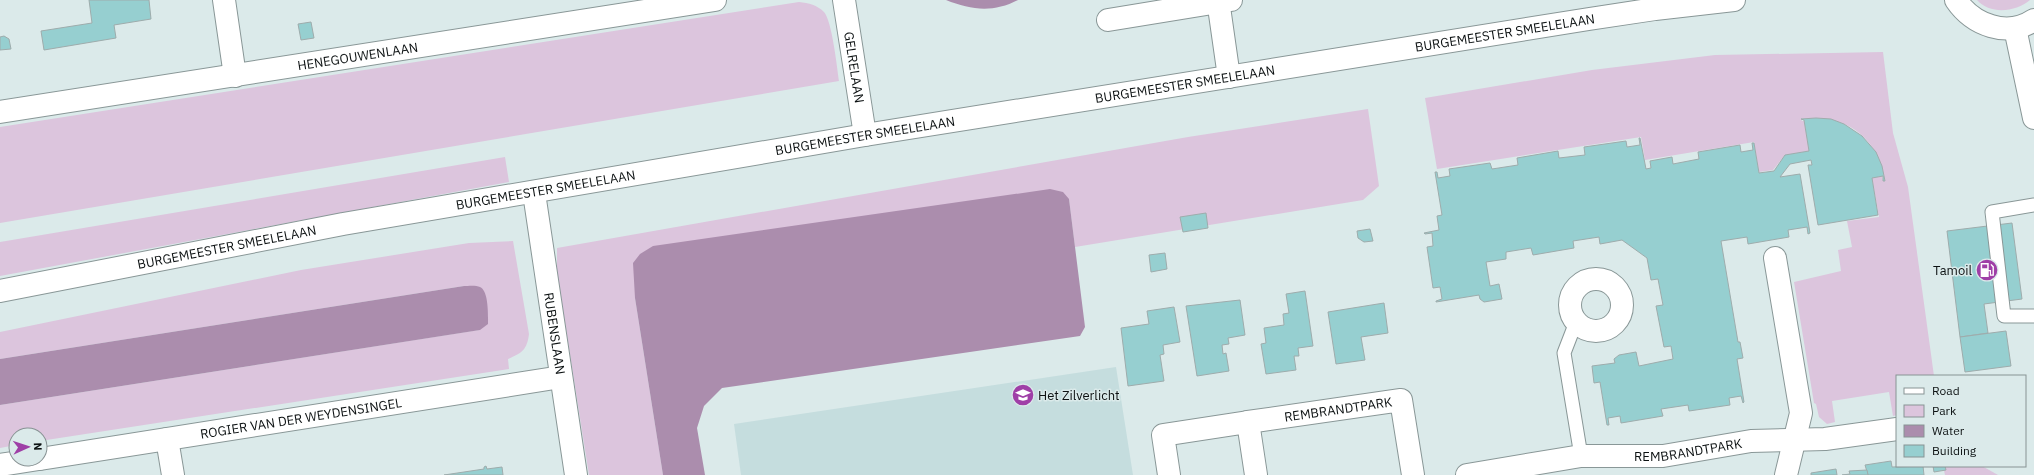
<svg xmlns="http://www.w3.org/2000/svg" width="2034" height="475" viewBox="0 0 2034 475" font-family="'IBM Plex Sans',sans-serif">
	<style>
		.built { fill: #c5ddde }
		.green { fill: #dcc5dd }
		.water { fill: #ab8dad }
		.building { fill: #96cfd0; stroke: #9eacac }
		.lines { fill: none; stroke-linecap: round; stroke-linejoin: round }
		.service-casing { stroke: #899797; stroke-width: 15 }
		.minor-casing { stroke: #899797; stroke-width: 24 }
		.tertiary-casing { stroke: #899797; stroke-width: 24 }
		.service { stroke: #fff; stroke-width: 13 }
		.minor { stroke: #fff; stroke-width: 22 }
		.tertiary { stroke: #fff; stroke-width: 22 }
		.labels { text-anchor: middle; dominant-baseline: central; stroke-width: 3; stroke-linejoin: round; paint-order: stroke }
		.street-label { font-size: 13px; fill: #0c1112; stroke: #dbeaea }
		.poi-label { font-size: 13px; fill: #0c1112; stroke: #dbeaea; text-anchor: end }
	</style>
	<rect width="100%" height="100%" fill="#dbeaea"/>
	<polygon class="built" points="1116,367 1133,475 741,475 734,424"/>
	<g class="green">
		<path d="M1977,0H2030C2016,12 1990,15 1977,0Z"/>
		<path d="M799,2C809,3 817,5 824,12C832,21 837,67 839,81L0,223V127Z"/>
		<path d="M1883,52L1893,133L1908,187L1934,376H1897V415L1893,416L1889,392L1832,401L1835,422L1827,424L1819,417L1816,404L1814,403L1794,282L1841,271L1838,250L1852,247L1847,221L1879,217L1872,178L1882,176L1883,181H1885C1877,136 1846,114 1801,119L1802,121H1804L1809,151L1785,155L1773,170L1759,172L1754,142L1645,160L1641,137L1437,169L1425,98L1592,70L1715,55Z"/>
		<polygon points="1368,109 1379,186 1363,200 1075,247 1069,199 635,298 663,475 589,475 557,272 557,248 1188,137"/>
		<polygon points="505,157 509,182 0,276 0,242"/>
		<path d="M513,241L529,334C527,350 522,353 508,359L509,369L40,441V435H16V445L0,448V405L479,330L464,286L0,359V332L301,270L469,243Z"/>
		<polygon points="1943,466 1982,466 1998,475 1945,475"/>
	</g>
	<g class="water">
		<path d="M946,0H1018C993,13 971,10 946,0Z"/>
		<polygon points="1050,189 1063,192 1069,199 1085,327 1080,336 722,388 704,406 697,428 705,475 663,475 635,298 633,263 640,254 653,246"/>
		<path d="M464,286C468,286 476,285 480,287C489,291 488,316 488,324L480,330L0,405V359Z"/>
	</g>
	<g class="building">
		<polygon points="89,0 149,0 151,19 114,25 116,38 44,50 41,31 92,23"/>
		<polygon points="311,22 314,38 301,40 298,24"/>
		<polygon points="4,36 9,39 11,49 0,50 0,37"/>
		<polygon points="1816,118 1831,119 1844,124 1862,136 1876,152 1882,166 1885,181 1883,181 1883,176 1872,178 1878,215 1818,225 1808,165 1812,165 1811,160 1790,164 1780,177 1800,174 1810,233 1808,234 1807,227 1788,230 1789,237 1748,244 1747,237 1721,241 1738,342 1740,342 1743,358 1737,359 1744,402 1743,403 1741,396 1729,398 1730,405 1689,411 1688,405 1661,409 1663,416 1621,423 1620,416 1608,418 1609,425 1607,425 1600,382 1594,383 1592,366 1615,363 1614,359 1619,355 1636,352 1639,366 1673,359 1671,346 1664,347 1656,306 1663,305 1658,279 1651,280 1647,258 1622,240 1600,244 1599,237 1573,241 1574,248 1533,255 1531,248 1506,252 1506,259 1486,262 1490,286 1499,284 1502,299 1484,302 1480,299 1479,295 1436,302 1436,301 1442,299 1440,287 1433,288 1427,247 1433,246 1432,233 1425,234 1424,233 1439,230 1437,216 1442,215 1435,172 1437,172 1438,178 1450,176 1449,169 1490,163 1492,169 1518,165 1517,158 1558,151 1559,158 1585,155 1584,147 1626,141 1627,147 1640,145 1639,138 1640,138 1646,169 1651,168 1650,161 1672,157 1673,164 1699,159 1698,152 1740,145 1741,152 1753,150 1752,143 1754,143 1759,173 1774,171 1785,155 1809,151 1804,120 1801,119"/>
		<polygon points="1206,213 1208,228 1183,232 1180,217"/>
		<polygon points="2012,223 2022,299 1984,304 1988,333 1960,337 1947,231"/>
		<polygon points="1370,229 1373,241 1364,242 1358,238 1357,231"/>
		<polygon points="1165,253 1167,269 1151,272 1149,255"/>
		<polygon points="1305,291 1313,346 1298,348 1299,356 1294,356 1296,370 1266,374 1261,344 1266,343 1264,328 1284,325 1283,314 1289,313 1286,294"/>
		<polygon points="1240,300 1245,335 1228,338 1229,344 1222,345 1223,354 1226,353 1229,371 1197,376 1186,306"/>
		<polygon points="1384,303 1388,333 1361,337 1365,360 1336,364 1328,312"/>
		<polygon points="1174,307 1180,342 1163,345 1164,354 1160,355 1164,381 1128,386 1121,328 1149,324 1147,311"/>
		<polygon points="2006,331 2011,366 1965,372 1960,337"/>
		<polygon points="1891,461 1892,467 1923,466 1924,475 1868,475 1865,465"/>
		<polygon points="486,466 487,469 502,467 503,475 444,475 484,469 484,467"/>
		<polygon points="1933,466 1945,466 1946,470 1934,472"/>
		<polygon points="1836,469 1837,475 1811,475 1811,473"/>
		<polygon points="1867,470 1868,475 1842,475 1850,474 1849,471"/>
	</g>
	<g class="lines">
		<g class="service-casing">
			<g id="service">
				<polyline points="2034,205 1992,212 2004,316 2034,316"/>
				<polyline points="1576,322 1564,353 1581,456"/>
			</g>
		</g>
		<g class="minor-casing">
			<g id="minor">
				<polyline points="224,0 235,76"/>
				<path id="s1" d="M844,0L865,135"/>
				<polyline points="1218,0 1229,77"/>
				<polyline points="1108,20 1231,0"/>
				<path id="s2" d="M0,112L715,0"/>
				<path id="s3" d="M534,193L576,475"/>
				<polyline points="1775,258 1801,413 1786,475"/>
				<circle cx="1596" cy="305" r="26"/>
				<path id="s4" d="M1248,422L1401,400L1413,475"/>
				<polyline points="167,439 173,475"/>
				<path id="s5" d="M40,459L561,377"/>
				<polyline points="0,465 39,459"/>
				<polyline points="1169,475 1163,435 1248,422 1256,475"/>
				<path id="s6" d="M1467,475L1581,456H1663L1751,441L1825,439L1897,429"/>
			</g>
		</g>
		<g class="tertiary-casing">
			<g id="tertiary">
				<path d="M1956,0C1973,25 2007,38 2034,20"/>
				<polyline points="2015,28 2034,118"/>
				<path id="s7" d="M0,291L343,224L865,135L1589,19L1655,9L1734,0"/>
			</g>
		</g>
		<use href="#service" class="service"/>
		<use href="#minor" class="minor"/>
		<use href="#tertiary" class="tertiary"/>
	</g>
	<defs>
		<g id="fuel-disc" transform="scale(1.15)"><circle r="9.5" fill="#9f3fa7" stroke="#dbeaea"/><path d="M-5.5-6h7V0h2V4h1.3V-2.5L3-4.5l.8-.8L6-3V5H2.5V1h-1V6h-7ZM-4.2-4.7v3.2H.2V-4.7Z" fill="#fff"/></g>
		<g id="school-disc" transform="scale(1.15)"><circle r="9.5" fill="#9f3fa7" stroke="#dbeaea"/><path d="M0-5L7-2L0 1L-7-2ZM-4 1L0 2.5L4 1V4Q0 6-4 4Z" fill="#fff"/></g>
	</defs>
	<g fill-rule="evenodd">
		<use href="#fuel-disc" x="1987" y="270"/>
		<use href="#school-disc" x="1023" y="395"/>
	</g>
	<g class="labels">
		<g class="street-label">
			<text stroke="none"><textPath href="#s7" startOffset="1527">BURGEMEESTER SMEELELAAN</textPath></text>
			<text stroke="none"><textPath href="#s2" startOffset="362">HENEGOUWENLAAN</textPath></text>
			<text stroke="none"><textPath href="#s1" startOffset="68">GELRELAAN</textPath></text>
			<text stroke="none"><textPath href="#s7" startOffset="1203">BURGEMEESTER SMEELELAAN</textPath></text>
			<text stroke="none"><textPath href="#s7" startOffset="879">BURGEMEESTER SMEELELAAN</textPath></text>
			<text stroke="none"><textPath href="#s7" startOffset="555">BURGEMEESTER SMEELELAAN</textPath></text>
			<text stroke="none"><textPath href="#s7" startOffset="231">BURGEMEESTER SMEELELAAN</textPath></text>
			<text stroke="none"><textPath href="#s3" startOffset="142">RUBENSLAAN</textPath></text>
			<text stroke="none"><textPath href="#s4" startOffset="91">REMBRANDTPARK</textPath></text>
			<text stroke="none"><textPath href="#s5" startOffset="264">ROGIER VAN DER WEYDENSINGEL</textPath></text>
			<text stroke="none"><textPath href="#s6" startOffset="223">REMBRANDTPARK</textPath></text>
		</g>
		<g class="poi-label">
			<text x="1972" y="270">Tamoil</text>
			<text x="1038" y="395" text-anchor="start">Het Zilverlicht</text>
		</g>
	</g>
	<rect x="1896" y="375" width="130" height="92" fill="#dbeaea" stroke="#889394"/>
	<rect x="1904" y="388" width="20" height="6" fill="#ffffff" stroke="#889394"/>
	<text x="1932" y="395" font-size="12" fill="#0c1112">Road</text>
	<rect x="1904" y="405" width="20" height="12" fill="#dcc5dd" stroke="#889394"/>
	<text x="1932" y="415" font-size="12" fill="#0c1112">Park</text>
	<rect x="1904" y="425" width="20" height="12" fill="#ab8dad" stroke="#889394"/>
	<text x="1932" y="435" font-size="12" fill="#0c1112">Water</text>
	<rect x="1904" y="445" width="20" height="12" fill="#96cfd0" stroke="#889394"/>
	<text x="1932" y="455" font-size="12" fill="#0c1112">Building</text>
	<g transform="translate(28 447) rotate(87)"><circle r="19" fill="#dbeaea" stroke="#889394"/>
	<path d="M0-3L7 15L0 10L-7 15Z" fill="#9f3fa7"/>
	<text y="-6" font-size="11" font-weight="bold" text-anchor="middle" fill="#0c1112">N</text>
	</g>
</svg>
